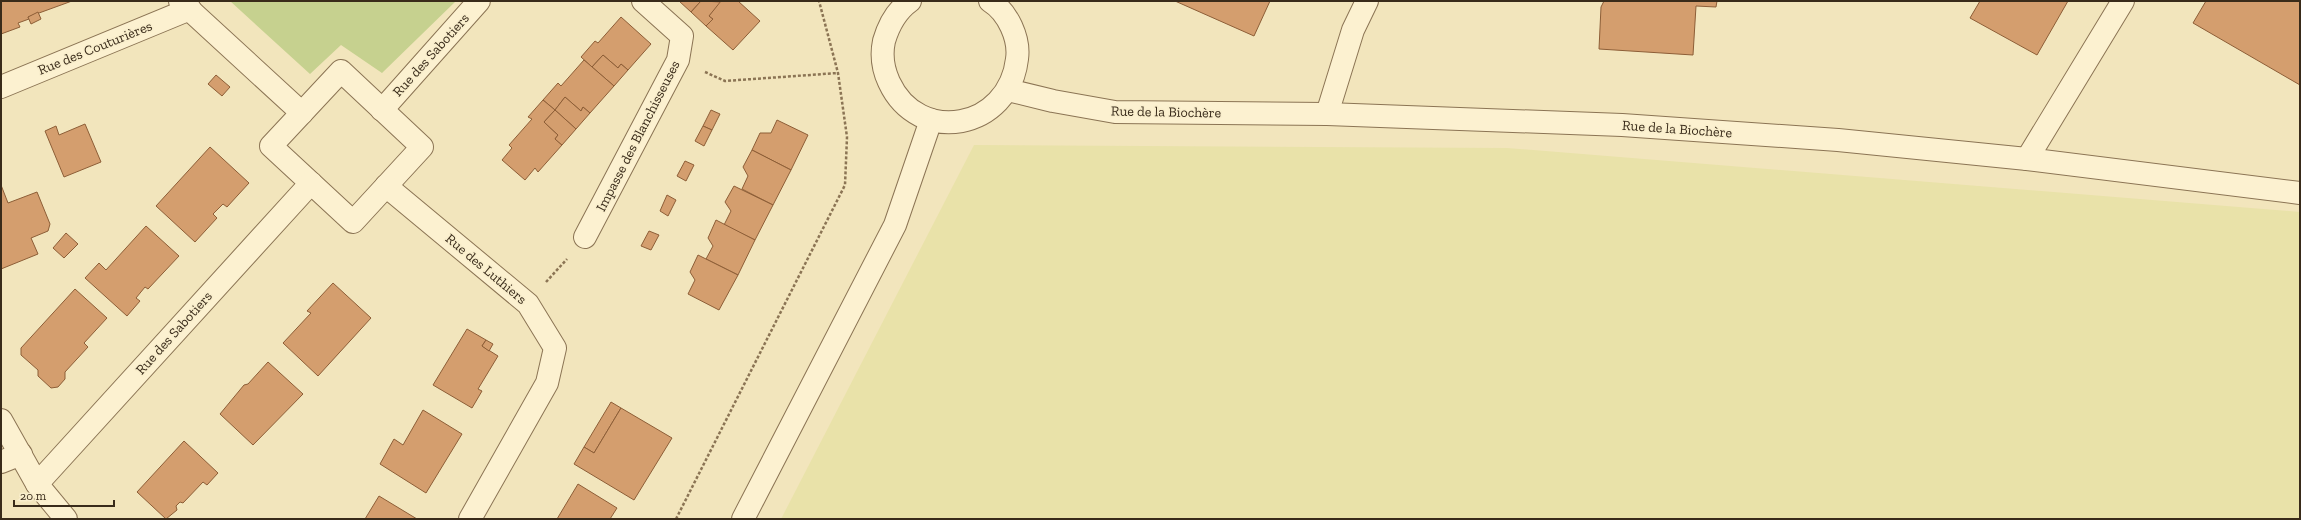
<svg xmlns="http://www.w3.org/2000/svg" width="2301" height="520" viewBox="0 0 2301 520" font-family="'Zilla Slab',serif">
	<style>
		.farmland { fill: #e9e2a9 }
		.green { fill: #c6d18f }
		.building { fill: #d49e6e; stroke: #8d5e37 }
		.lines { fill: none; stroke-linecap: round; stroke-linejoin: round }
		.minor-casing { stroke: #8b7454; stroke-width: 24 }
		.tertiary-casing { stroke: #8b7454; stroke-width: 24 }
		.path { stroke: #8b7454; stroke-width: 2.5; stroke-dasharray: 3 2; stroke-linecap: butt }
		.minor { stroke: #fcf1d0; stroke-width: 22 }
		.tertiary { stroke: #fcf1d0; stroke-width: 22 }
		.labels { text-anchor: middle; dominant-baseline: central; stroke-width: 3; stroke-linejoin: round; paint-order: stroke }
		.street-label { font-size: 14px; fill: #392b1a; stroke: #f9eecc }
	</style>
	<rect width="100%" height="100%" fill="#f2e5bc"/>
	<polygon class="farmland" points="974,145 1507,148 2300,212 2300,519 781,519"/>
	<polygon class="green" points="230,1 456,1 382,73 341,45 310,74"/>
	<g class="building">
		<polygon points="1,1 72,1 28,17 29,19 18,23 20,27 1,34"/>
		<polygon points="679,1 701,1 691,12"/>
		<polygon points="701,1 722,2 709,16 713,19 706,26 691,12"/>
		<polygon points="721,1 738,1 760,21 733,50 706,26 713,19 709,16"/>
		<polygon points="1175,1 1270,1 1254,36"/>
		<polygon points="1604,1 1717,1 1716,7 1696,6 1693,55 1599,49 1601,7"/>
		<polygon points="1980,1 2068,1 2037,55 1970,18"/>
		<polygon points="2206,1 2300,1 2300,85 2193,23"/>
		<polygon points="38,12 41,19 31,24 28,17"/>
		<polygon points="621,17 651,44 628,70 621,64 618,68 603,55 592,67 581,57 595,41 598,43"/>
		<polygon points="603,55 618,68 621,64 628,70 614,86 592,67"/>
		<polygon points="584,60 614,86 590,113 583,107 581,111 565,97 555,110 543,100 558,83 561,86"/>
		<polygon points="216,75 230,87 222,96 208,84"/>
		<polygon points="565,97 581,111 583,107 590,113 576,129 555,110"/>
		<polygon points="543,100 555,110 544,122 558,135 555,139 562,145 538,172 535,168 525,180 502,160 512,148 509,145 532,119 528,117"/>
		<polygon points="555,110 576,129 562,145 555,139 558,135 544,122"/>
		<polygon points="711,110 720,114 712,130 703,126"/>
		<polygon points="777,120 808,135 791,170 752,150 760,133 771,133"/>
		<polygon points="85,124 101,162 64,177 45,131 56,126 59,135"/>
		<polygon points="703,126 712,130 704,146 695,141"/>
		<polygon points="210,147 249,183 227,207 223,204 213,214 217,218 195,242 156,206"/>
		<polygon points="752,150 791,170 773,205 742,189 748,176 743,167"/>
		<polygon points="685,161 694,165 686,181 677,176"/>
		<polygon points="1,185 8,203 37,192 50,224 48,231 31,238 38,254 1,269"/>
		<polygon points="734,186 773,205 755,240 724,225 731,211 725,202"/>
		<polygon points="667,195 676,200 668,216 660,211"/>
		<polygon points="716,220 755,240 738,275 706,259 713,246 708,238"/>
		<polygon points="146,226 179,256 148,289 145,287 136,298 140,301 127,316 85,278 99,263 106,270"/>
		<polygon points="649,231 659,235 651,250 641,246"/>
		<polygon points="66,233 78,244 64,258 53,248"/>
		<polygon points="698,255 738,275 719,310 688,294 695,280 690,272"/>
		<polygon points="333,283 371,318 318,376 283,343 311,313 307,311"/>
		<polygon points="75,289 107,318 84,343 88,347 65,372 65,379 58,387 51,388 38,376 38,370 21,355 21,348"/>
		<polygon points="467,329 486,340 482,346 498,356 478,389 482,391 472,408 433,385"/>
		<polygon points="486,340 493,344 489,351 482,346"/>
		<polygon points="268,362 303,394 253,445 220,414 244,385 248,384"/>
		<polygon points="611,402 621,408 594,453 584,447"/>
		<polygon points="621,408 672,438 634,500 574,464 584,447 594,453"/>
		<polygon points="423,410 462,434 426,493 380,464 394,439 403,445"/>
		<polygon points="184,441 218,473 207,485 203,482 183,503 180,502 176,506 177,510 166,519 137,492"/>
		<polygon points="578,484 617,508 610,519 557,519"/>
		<polygon points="379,496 417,519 365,519"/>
	</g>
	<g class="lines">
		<g class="minor-casing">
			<g id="minor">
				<polyline points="180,1 302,113"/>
				<polygon points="341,71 422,147 353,222 271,146"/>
				<polyline points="1,87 190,9"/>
				<polyline points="1008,90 1053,101 1115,112 1327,114 1622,125 1838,140 2027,159 2300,193"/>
				<polyline points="382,110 479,1"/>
				<polyline points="1327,114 1353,30 1367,1"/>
				<polyline points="2027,159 2123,1"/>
				<polyline points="386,186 528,304 555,348 547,383 470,519"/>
				<polyline points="585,237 678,60 682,36 643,1"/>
				<polyline points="1,420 37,484 66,519"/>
				<polyline points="1,462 21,454"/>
				<polyline points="37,484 311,183"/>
			</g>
		</g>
		<g class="tertiary-casing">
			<g id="tertiary">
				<path d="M910,1C896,11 889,24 884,41C881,55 883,69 889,82C919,147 1009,129 1017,59C1020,39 1008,12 990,1"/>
				<polyline points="743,519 895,225 931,120"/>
			</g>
		</g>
		<g class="path">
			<polyline points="705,72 725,81 838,73"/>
			<polyline points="546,282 567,259"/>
			<polyline points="676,519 845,185 847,137 838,73 819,1"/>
		</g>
		<use href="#minor" class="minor"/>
		<use href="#tertiary" class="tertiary"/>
	</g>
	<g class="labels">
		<g class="street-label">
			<text transform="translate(95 48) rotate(-22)">Rue des Couturières</text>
			<text transform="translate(431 55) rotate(-48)">Rue des Sabotiers</text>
			<text transform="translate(1166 112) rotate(1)">Rue de la Biochère</text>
			<text transform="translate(1677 129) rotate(4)">Rue de la Biochère</text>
			<text transform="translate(638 136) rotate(-63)">Impasse des Blanchisseuses</text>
			<text transform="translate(486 269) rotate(40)">Rue des Luthiers</text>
			<text transform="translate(174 333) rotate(-48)">Rue des Sabotiers</text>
		</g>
	</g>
	<rect width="2301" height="520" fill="none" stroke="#392b1a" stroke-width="4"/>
	<path d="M14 500v6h100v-6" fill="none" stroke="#392b1a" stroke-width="2"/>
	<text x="20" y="500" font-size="12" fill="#392b1a" stroke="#f9eecc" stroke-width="3" paint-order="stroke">20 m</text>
</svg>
